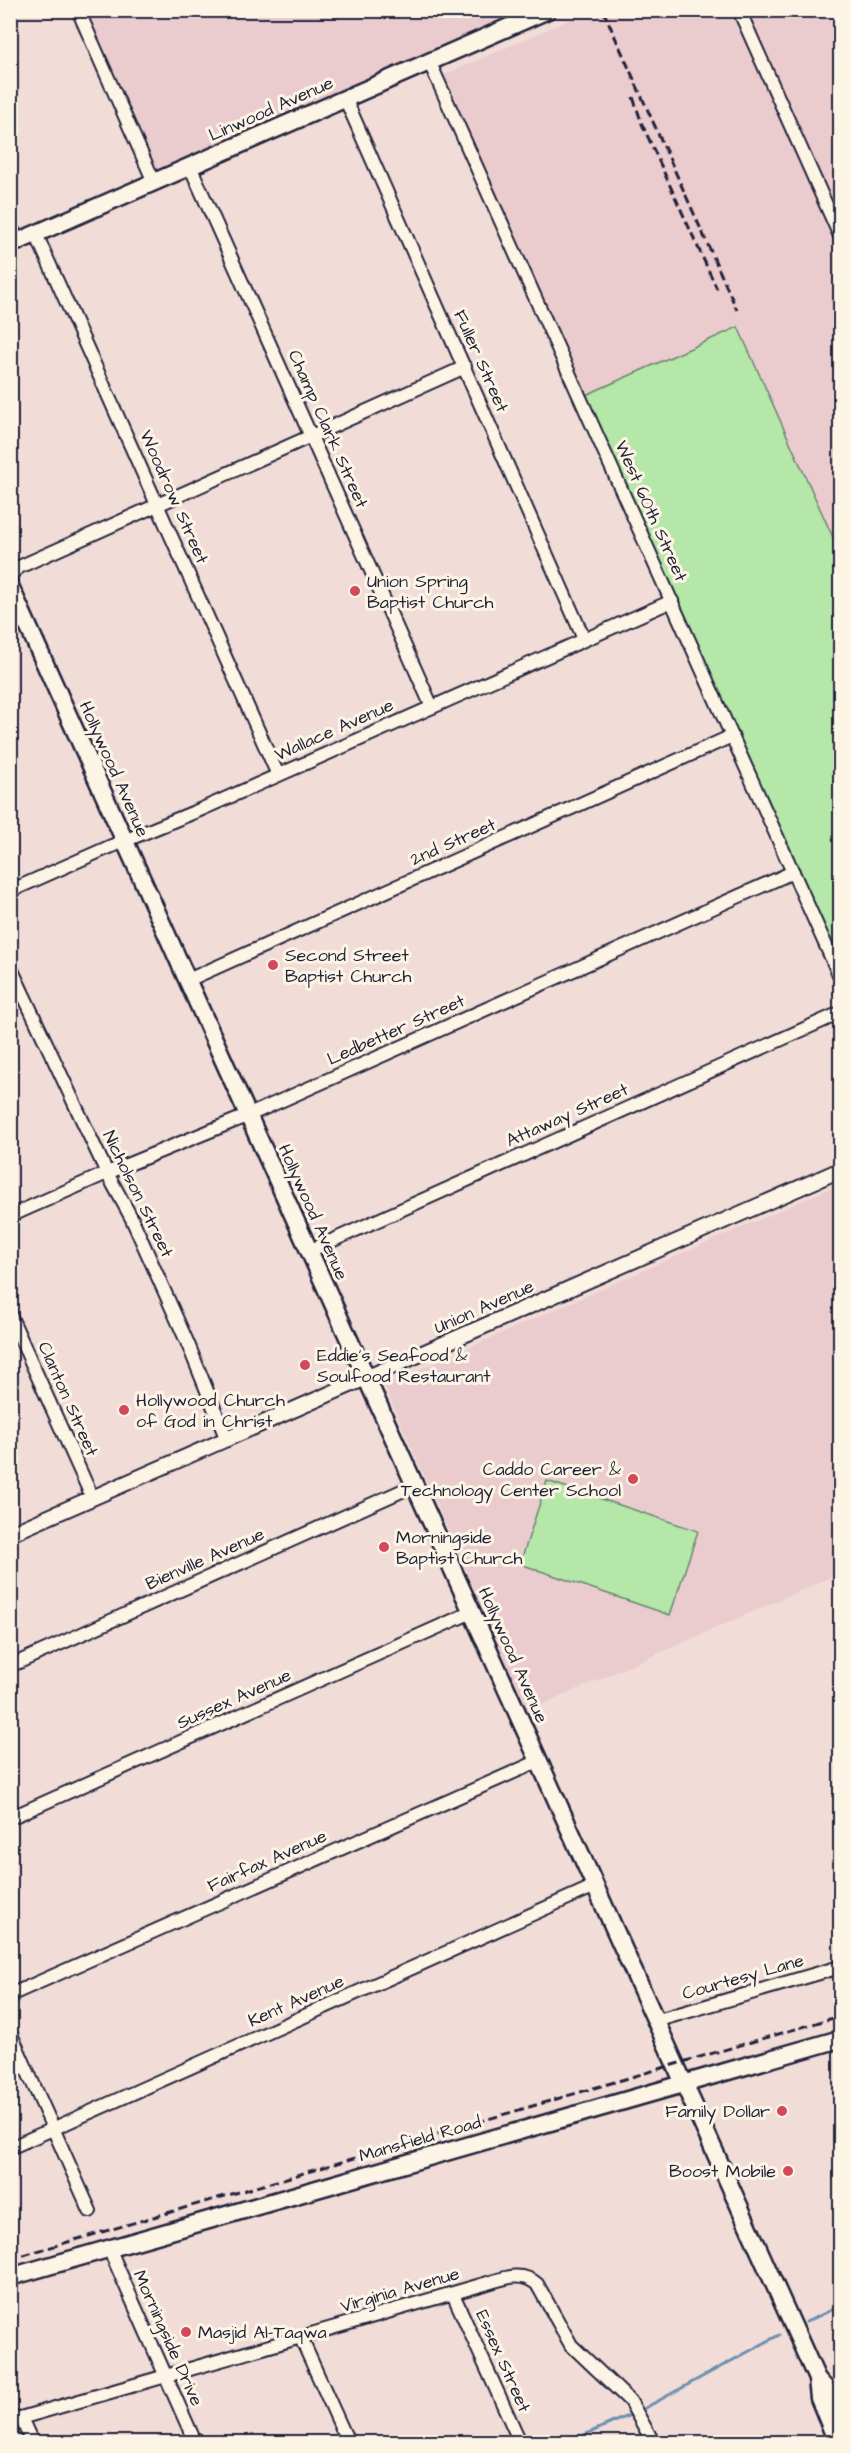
<svg xmlns="http://www.w3.org/2000/svg" width="851" height="2453" viewBox="0 0 851 2453" font-family="'Architects Daughter',sans-serif">
	<style>
		.built { fill: #eacbce }
		.green { fill: #b4e7a8; stroke: #6b8472; stroke-width: 1.5 }
		.lines { fill: none; stroke-linecap: round; stroke-linejoin: round }
		.stream { stroke: #6c90b0; stroke-width: 3 }
		.minor-casing { stroke: #22223b; stroke-width: 16 }
		.tertiary-casing { stroke: #22223b; stroke-width: 18 }
		.secondary-casing { stroke: #22223b; stroke-width: 21 }
		.minor { stroke: #fcf5e5; stroke-width: 12 }
		.tertiary { stroke: #fcf5e5; stroke-width: 14 }
		.secondary { stroke: #fcf5e5; stroke-width: 16 }
		.rail { stroke: #22223b; stroke-width: 3; stroke-dasharray: 9 4.5; stroke-linecap: butt }
		.poi-dot { fill: #d1495b; stroke: #fcf5e5; stroke-width: 2 }
		.labels { text-anchor: middle; dominant-baseline: central; stroke-width: 6; stroke-linejoin: round; paint-order: stroke }
		.street-label { font-size: 18px; fill: #22223b; stroke: #fcf5e5 }
		.poi-label { font-size: 18px; fill: #22223b; stroke: #fcf5e5; text-anchor: start }
	</style>
	<rect width="100%" height="100%" fill="#f1dcd8"/>
	<filter id="ink" filterUnits="userSpaceOnUse"><feTurbulence type="fractalNoise" baseFrequency=".0167" numOctaves="2"/><feDisplacementMap in="SourceGraphic" scale="12" xChannelSelector="R" yChannelSelector="G"/><feConvolveMatrix kernelMatrix="1 2 1 2 8 2 1 2 1" color-interpolation-filters="sRGB"/></filter>
	<g filter="url(#ink)">
		<g class="built">
			<polygon points="84,11 520,11 161,169 156,166 146,150"/>
			<polygon points="590,11 840,11 840,553 739,327 586,395 442,76"/>
			<polygon points="840,1184 840,1573 528,1711 384,1385"/>
		</g>
		<g class="green">
			<polygon points="738,327 840,553 840,962 586,395"/>
			<polygon points="547,1481 698,1531 670,1615 520,1564"/>
		</g>
		<g class="lines">
			<g class="stream">
				<polyline points="806,2322 840,2306"/>
				<polyline points="645,2408 779,2335"/>
				<polyline points="568,2442 630,2415"/>
			</g>
			<g class="minor-casing">
				<g id="minor">
					<polyline points="78,10 154,182"/>
					<polyline points="739,10 840,236"/>
					<polyline points="429,61 840,977"/>
					<polyline points="345,98 584,639"/>
					<polyline points="190,166 432,707"/>
					<polyline points="10,225 18,242"/>
					<polyline points="36,234 278,775"/>
					<polyline points="10,575 19,567 465,367"/>
					<polyline points="10,891 107,848 202,809 672,601"/>
					<polyline points="10,966 107,1173 132,1219 188,1344 227,1440"/>
					<polyline points="188,980 732,736"/>
					<polyline points="10,1216 107,1173 249,1115 793,872"/>
					<polyline points="309,1251 840,1013"/>
					<polyline points="10,1315 92,1497"/>
					<polyline points="10,1666 415,1485"/>
					<polyline points="10,1818 472,1612"/>
					<polyline points="10,1995 539,1761"/>
					<polyline points="655,2021 840,1967"/>
					<polyline points="10,2032 90,2211"/>
					<polyline points="10,2148 595,1886"/>
					<polyline points="109,2248 195,2442"/>
					<polyline points="453,2294 520,2442"/>
					<polyline points="301,2338 348,2442"/>
					<polyline points="21,2418 32,2442"/>
					<path d="M10,2421L481,2285C500,2280 520,2269 537,2284L571,2345L630,2401L653,2442"/>
				</g>
			</g>
			<g class="tertiary-casing">
				<polyline id="tertiary" points="10,1534 840,1170"/>
			</g>
			<g class="secondary-casing">
				<g id="secondary">
					<polyline points="10,245 548,10"/>
					<polyline points="10,586 817,2379 819,2398 837,2442"/>
					<polyline points="10,2277 840,2039"/>
					<polyline points="817,2379 829,2392 840,2415"/>
				</g>
			</g>
			<use href="#minor" class="minor"/>
			<use href="#tertiary" class="tertiary"/>
			<use href="#secondary" class="secondary"/>
			<g class="rail">
				<polyline points="603,10 737,310"/>
				<polyline points="633,97 642,124 717,289"/>
				<polyline points="10,2259 840,2016"/>
			</g>
		</g>
	</g>
	<g class="poi-dot">
		<circle cx="355" cy="591" r="6"/>
		<circle cx="273" cy="965" r="6"/>
		<circle cx="305" cy="1365" r="6"/>
		<circle cx="124" cy="1410" r="6"/>
		<circle cx="633" cy="1479" r="6"/>
		<circle cx="384" cy="1547" r="6"/>
		<circle cx="782" cy="2111" r="6"/>
		<circle cx="788" cy="2171" r="6"/>
		<circle cx="186" cy="2332" r="6"/>
	</g>
	<g class="labels">
		<g class="street-label">
			<text transform="translate(271 109) rotate(-24)">Linwood Avenue</text>
			<text transform="translate(481 361) rotate(66)">Fuller Street</text>
			<text transform="translate(328 429) rotate(66)">Champ Clark Street</text>
			<text transform="translate(174 497) rotate(66)">Woodrow Street</text>
			<text transform="translate(651 511) rotate(66)">West 60th Street</text>
			<text transform="translate(334 730) rotate(-24)">Wallace Avenue</text>
			<text transform="translate(114 769) rotate(66)">Hollywood Avenue</text>
			<text transform="translate(453 842) rotate(-24)">2nd Street</text>
			<text transform="translate(396 1030) rotate(-24)">Ledbetter Street</text>
			<text transform="translate(567 1115) rotate(-24)">Attaway Street</text>
			<text transform="translate(138 1194) rotate(64)">Nicholson Street</text>
			<text transform="translate(313 1212) rotate(66)">Hollywood Avenue</text>
			<text transform="translate(484 1307) rotate(-24)">Union Avenue</text>
			<text transform="translate(68 1399) rotate(66)">Clanton Street</text>
			<text transform="translate(205 1559) rotate(-24)">Bienville Avenue</text>
			<text transform="translate(513 1655) rotate(66)">Hollywood Avenue</text>
			<text transform="translate(234 1699) rotate(-24)">Sussex Avenue</text>
			<text transform="translate(267 1861) rotate(-24)">Fairfax Avenue</text>
			<text transform="translate(743 1977) rotate(-16)">Courtesy Lane</text>
			<text transform="translate(296 2001) rotate(-24)">Kent Avenue</text>
			<text transform="translate(420 2139) rotate(-16)">Mansfield Road</text>
			<text transform="translate(400 2290) rotate(-16)">Virginia Avenue</text>
			<text transform="translate(168 2338) rotate(66)">Morningside Drive</text>
			<text transform="translate(503 2361) rotate(66)">Essex Street</text>
		</g>
		<g class="poi-label">
			<text x="367" y="581">Union Spring<tspan x="367" dy="21">Baptist Church</tspan></text>
			<text x="285" y="955">Second Street<tspan x="285" dy="21">Baptist Church</tspan></text>
			<text x="317" y="1355">Eddie's Seafood &amp;<tspan x="317" dy="21">Soulfood Restaurant</tspan></text>
			<text x="136" y="1400">Hollywood Church<tspan x="136" dy="21">of God in Christ</tspan></text>
			<text x="621" y="1469" text-anchor="end">Caddo Career &amp;<tspan x="621" dy="21">Technology Center School</tspan></text>
			<text x="396" y="1537">Morningside<tspan x="396" dy="21">Baptist Church</tspan></text>
			<text x="770" y="2111" text-anchor="end">Family Dollar</text>
			<text x="776" y="2171" text-anchor="end">Boost Mobile</text>
			<text x="198" y="2332">Masjid Al-Taqwa</text>
		</g>
	</g>
	<rect width="851" height="2453" fill="none" stroke="#fcf5e5" stroke-width="36"/>
	<rect x="18" y="18" width="815" height="2417" fill="none" stroke="#22223b" stroke-width="2" filter="url(#ink)"/>
</svg>
